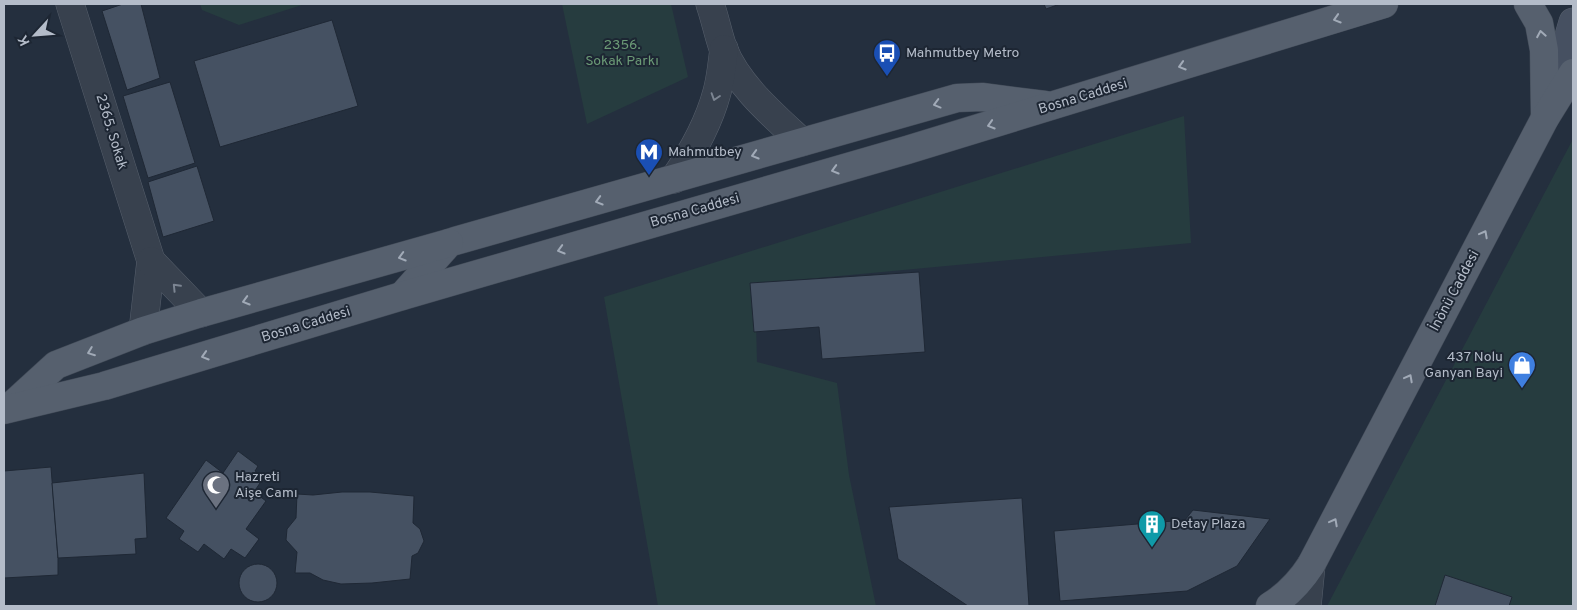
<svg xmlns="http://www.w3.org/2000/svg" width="1577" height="610" viewBox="0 0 1577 610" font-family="Overpass,sans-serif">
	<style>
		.green { fill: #263c3f }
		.building { fill: #455162; stroke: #1f2835 }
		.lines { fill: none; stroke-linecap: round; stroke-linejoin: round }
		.minor-casing { stroke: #565f6c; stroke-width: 29 }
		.secondary-casing { stroke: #565f6c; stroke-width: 29 }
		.primary-casing { stroke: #414a57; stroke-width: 29 }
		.minor { stroke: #38414e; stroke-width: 28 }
		.secondary { stroke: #465061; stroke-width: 28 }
		.primary { stroke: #56606e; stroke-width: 28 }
		.oneway { stroke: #a1aab7 }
		.oneway2 { stroke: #7c8592 }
		.labels { text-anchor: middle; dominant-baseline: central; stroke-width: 4; stroke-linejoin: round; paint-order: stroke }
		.park-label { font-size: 14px; fill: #6b9a76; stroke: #1d2633 }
		.poi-label { font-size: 14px; fill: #b4bcc9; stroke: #1d2633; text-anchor: start }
		.street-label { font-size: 14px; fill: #b4bcc9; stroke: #1d2633 }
	</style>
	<rect width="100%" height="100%" fill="#242f3e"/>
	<g class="green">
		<polygon points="200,4 305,4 239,25 202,10"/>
		<polygon points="562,4 671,4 688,77 587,124"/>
		<polygon points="1184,116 1191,243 755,284 757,362 837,383 849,475 876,606 658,606 604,297"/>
		<polygon points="1573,139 1573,606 1327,606"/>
	</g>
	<g class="building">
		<polygon points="123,4 141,4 160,78 127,90 102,11"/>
		<polygon points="1044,4 1060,4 1046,9"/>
		<polygon points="332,20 358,106 220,147 194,61"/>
		<polygon points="170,82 195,163 148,178 123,96"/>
		<polygon points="197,166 214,221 163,237 148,182"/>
		<polygon points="919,272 925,352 822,359 819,327 754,332 750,283"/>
		<polygon points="238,451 258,466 255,471 264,477 254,492 266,501 246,529 259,539 245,558 231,549 224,559 204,544 198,552 179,539 184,531 166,518 206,460 223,473"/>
		<polygon points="51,467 58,558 58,575 4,578 4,471"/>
		<polygon points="144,473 147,538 135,539 136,554 58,558 52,483"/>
		<polygon points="342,492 370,492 414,496 413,523 420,529 424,541 418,553 412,556 410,579 372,583 341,584 323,580 310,573 295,573 297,552 286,540 287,529 296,518 297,494 313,495"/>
		<polygon points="1022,498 1029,606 968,606 898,559 889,507"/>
		<polygon points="1193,510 1270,519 1237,566 1187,591 1060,601 1054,531 1185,520"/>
		<circle cx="258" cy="583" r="19"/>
		<polygon points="1445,575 1512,597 1509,606 1435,606"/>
	</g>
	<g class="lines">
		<g class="minor-casing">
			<g id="minor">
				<polyline points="70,4 151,261 143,331"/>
				<path d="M710,4C715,18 718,34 723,48C737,85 774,116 802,142"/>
				<path d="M674,179C692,153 709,122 717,92C721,78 722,63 724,49"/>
				<polyline points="151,261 201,313"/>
				<polyline points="1307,606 1311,565"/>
			</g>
		</g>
		<g class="secondary-casing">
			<polyline id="secondary" points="1549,104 1573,22"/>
		</g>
		<g class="primary-casing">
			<g id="primary">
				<polyline points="1528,4 1539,23 1544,50 1545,118"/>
				<polyline points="402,296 449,243 455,241 957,98 982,97 1045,105"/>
				<polyline points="10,407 56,365 143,331 201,313 449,243"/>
				<polyline points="4,410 104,386 402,296 907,150 1384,4"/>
				<path d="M1270,606C1288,595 1300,582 1311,565L1545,118L1573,73"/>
			</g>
		</g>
		<use href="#minor" class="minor"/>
		<use href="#secondary" class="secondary"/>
		<use href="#primary" class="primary"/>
	</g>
	<defs><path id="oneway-chevron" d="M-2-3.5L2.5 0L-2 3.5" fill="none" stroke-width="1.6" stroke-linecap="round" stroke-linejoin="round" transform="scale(1.25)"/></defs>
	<g class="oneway">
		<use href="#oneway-chevron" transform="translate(1337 19) rotate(163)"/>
		<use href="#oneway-chevron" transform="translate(1541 34) rotate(-100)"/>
		<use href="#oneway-chevron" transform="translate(1182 66) rotate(163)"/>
		<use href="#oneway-chevron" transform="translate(937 104) rotate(165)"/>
		<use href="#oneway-chevron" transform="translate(991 125) rotate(163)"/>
		<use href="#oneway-chevron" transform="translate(755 155) rotate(164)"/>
		<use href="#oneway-chevron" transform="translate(835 170) rotate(164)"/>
		<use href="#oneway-chevron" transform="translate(599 201) rotate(164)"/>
		<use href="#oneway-chevron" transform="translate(1484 234) rotate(-62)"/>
		<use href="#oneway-chevron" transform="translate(561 250) rotate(164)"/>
		<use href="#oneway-chevron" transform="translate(402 257) rotate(164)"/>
		<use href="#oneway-chevron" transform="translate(246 301) rotate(164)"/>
		<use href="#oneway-chevron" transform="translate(91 352) rotate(159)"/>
		<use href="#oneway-chevron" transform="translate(205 356) rotate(163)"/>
		<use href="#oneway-chevron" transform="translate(1409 378) rotate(-62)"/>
		<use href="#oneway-chevron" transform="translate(1334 522) rotate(-62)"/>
	</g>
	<g class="oneway2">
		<use href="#oneway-chevron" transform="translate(715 97) rotate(108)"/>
		<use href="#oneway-chevron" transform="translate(176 287) rotate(-134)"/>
	</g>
	<defs>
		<g id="bus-pin" transform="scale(1.4375)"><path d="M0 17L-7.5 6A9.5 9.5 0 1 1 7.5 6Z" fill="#1a4fb4" stroke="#1d2633"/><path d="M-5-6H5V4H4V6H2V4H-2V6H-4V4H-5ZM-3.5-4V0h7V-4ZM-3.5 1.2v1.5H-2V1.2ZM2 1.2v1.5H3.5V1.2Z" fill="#fff"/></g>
		<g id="metro-pin" transform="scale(1.4375)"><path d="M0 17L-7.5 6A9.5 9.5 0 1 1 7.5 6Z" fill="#1a4fb4" stroke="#1d2633"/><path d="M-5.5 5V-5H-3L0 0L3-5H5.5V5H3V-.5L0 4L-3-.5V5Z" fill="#fff"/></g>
		<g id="shop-pin" transform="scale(1.4375)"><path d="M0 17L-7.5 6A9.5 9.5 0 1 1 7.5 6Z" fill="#3f7fe0" stroke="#1d2633"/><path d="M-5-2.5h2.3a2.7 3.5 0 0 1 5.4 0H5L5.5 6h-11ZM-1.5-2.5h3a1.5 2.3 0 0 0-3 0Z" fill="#fff"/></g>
		<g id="mosque-pin" transform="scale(1.4375)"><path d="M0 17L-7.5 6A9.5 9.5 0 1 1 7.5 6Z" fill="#6b7280" stroke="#1d2633"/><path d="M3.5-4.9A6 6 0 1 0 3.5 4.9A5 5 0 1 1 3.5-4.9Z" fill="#fff"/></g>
		<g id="building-pin" transform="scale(1.4375)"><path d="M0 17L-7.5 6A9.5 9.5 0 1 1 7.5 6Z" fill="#0f9aa8" stroke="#1d2633"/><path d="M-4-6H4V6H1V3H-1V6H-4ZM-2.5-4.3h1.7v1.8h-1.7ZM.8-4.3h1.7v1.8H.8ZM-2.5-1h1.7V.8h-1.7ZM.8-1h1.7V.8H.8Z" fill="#fff"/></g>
	</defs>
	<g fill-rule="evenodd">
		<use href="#bus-pin" x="887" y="53"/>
		<use href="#metro-pin" x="649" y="152"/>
		<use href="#shop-pin" x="1522" y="365"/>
		<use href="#mosque-pin" x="216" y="485"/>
		<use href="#building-pin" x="1152" y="524"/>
	</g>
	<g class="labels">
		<g class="park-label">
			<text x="622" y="45">2356.<tspan x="622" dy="16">Sokak Parkı</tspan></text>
		</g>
		<g class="poi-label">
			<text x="906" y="53">Mahmutbey Metro</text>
			<text x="668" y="152">Mahmutbey</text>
			<text x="1503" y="357" text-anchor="end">437 Nolu<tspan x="1503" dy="16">Ganyan Bayi</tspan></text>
			<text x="235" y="477">Hazreti<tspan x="235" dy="16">Aişe Camı</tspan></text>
			<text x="1171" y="524">Detay Plaza</text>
		</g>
		<g class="street-label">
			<text transform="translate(1083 97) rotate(-17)">Bosna Caddesi</text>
			<text transform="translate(111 132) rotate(73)">2365. Sokak</text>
			<text transform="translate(695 211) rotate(-16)">Bosna Caddesi</text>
			<text transform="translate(1455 291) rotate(-62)">İnönü Caddesi</text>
			<text transform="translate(306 325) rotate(-17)">Bosna Caddesi</text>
		</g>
	</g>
	<rect width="1577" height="610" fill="none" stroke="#b4bcc9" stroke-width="10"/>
	<g transform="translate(35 35) rotate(244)" stroke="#1d2633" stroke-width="4" paint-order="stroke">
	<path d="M0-4L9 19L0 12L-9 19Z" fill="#b4bcc9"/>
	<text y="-8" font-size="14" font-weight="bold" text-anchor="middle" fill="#b4bcc9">K</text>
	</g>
</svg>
